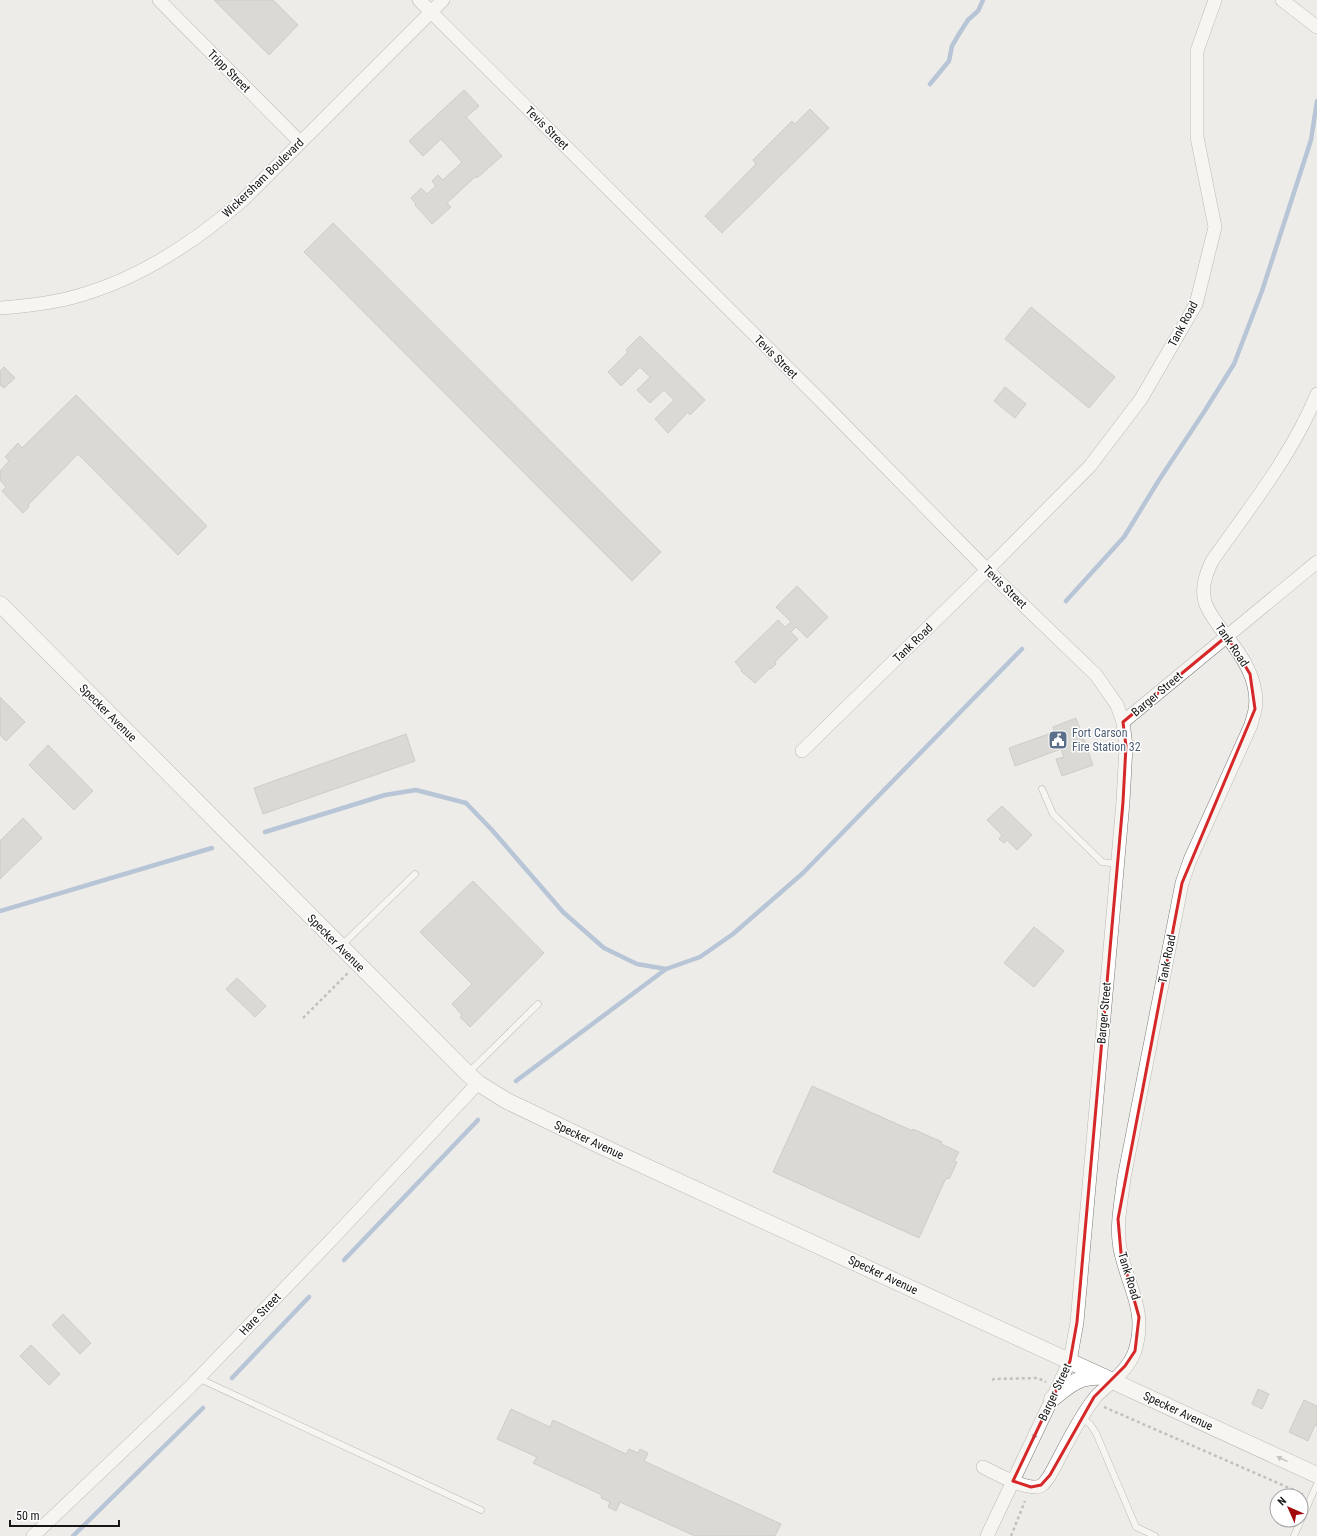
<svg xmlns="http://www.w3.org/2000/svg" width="1317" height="1536" viewBox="0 0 1317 1536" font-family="'Roboto Condensed',sans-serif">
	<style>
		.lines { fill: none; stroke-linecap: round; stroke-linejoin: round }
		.stream { stroke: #7396c3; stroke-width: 4.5 }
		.building { fill: #c2c0bc; stroke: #a6a4a0 }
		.service-casing { stroke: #7c7a77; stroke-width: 7 }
		.minor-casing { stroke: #7c7a77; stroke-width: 14 }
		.tertiary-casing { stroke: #7c7a77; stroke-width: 17 }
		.path { stroke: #8b8987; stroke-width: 2.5; stroke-dasharray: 3 3; stroke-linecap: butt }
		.service { stroke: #fff; stroke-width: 6 }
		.minor { stroke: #fff; stroke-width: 13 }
		.tertiary { stroke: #fff; stroke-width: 16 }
		.oneway { fill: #979796 }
		.marked { fill: none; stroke: #d62828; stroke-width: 3; stroke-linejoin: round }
		.labels { text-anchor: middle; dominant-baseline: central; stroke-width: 3; stroke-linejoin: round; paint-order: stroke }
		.street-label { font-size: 12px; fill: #181716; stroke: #fff }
		.service-label { font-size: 12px; fill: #4e5e75; stroke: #fff; text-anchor: start }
	</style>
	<rect width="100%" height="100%" fill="#eeece8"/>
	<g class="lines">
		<g class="stream">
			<polyline points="930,84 949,61 952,46 959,34 968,20 978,11 983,0"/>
			<polyline points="1066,601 1124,537 1159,480 1204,412 1234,364 1262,291 1311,140 1317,101"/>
			<polyline points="265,832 385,795 416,790 466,803 492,830 563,912 604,948 637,964 666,969 700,957 733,934 803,873 1022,649"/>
			<polyline points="0,911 212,848"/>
			<polyline points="516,1081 666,969"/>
			<polyline points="344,1260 478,1120"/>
			<polyline points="232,1378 309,1297"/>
			<polyline points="73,1536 203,1408"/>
		</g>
	</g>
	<g class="building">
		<polygon points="214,0 273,0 298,25 269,55"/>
		<polygon points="464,90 479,106 466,117 502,156 477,178 476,176 447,203 451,207 432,224 415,205 416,204 411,198 421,188 427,194 436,186 432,181 438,175 443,180 462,162 441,139 423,156 409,141"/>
		<polygon points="810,109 829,128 722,233 705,216 756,164 753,160 792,121 795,124"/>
		<polygon points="333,223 661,552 632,581 304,252"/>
		<polygon points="1031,307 1115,377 1089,408 1005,339"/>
		<polygon points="640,336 705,400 690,415 688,412 668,433 655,419 674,400 664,390 650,403 637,390 650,377 640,367 621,386 608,372 628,352 626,350"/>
		<polygon points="4,367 15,378 4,388 0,385 0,371"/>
		<polygon points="1005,387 1026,404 1015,418 994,401"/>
		<polygon points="76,395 207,526 178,555 78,454 28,505 29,507 23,513 2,491 6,487 0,480 0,471 9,461 5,457 18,443 22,448"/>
		<polygon points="797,586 828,617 807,638 796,627 791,632 798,639 775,662 776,664 771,669 770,668 755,683 741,671 742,670 735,662 778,620 785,627 791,622 776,607"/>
		<polygon points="0,697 25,722 6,741 0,735"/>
		<polygon points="1076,718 1093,765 1062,776 1056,759 1064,757 1061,749 1015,766 1009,748 1054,732 1053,727"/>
		<polygon points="406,734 415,761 263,814 254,788"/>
		<polygon points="48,745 93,791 74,810 29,765"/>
		<polygon points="1002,806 1032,835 1017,850 1007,840 1004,843 999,839 1002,835 987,820"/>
		<polygon points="23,818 42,838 0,879 0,841"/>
		<polygon points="473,881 544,953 470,1027 460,1017 462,1015 452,1004 472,984 420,932"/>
		<polygon points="1034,927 1064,951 1034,987 1004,963"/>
		<polygon points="237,978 266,1006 255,1017 226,989"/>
		<polygon points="812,1086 913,1131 913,1129 942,1142 941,1144 959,1152 954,1161 957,1162 949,1179 946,1178 919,1238 773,1172"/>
		<polygon points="63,1314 91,1343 80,1354 52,1325"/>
		<polygon points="31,1345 60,1374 49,1385 20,1356"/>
		<polygon points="1258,1389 1269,1394 1262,1409 1252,1404"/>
		<polygon points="1304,1400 1317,1406 1317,1426 1315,1425 1308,1441 1289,1432"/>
		<polygon points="511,1409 550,1427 553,1420 626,1454 629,1449 638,1453 640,1449 648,1453 644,1461 781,1524 775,1536 695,1536 620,1502 616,1511 608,1507 610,1502 601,1498 602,1495 533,1463 537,1457 497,1439"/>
	</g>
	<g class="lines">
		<g class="service-casing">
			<g id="service">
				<polyline points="1042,789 1053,814 1102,862 1117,864"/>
				<polyline points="341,946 415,874"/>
				<polyline points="468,1073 538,1004"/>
				<polyline points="198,1378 481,1510"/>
				<polyline points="1082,1418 1090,1424 1096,1433 1136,1527 1155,1536"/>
				<polyline points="1294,1536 1317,1484"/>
			</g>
		</g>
		<g class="minor-casing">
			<g id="minor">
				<polyline points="159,0 300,142"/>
				<polyline points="419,0 821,401 987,570 1096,675 1117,705 1123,722"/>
				<polyline points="1282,0 1317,27"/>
				<path d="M0,308C27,306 55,303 81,295C143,277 196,241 243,200L443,0"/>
				<polyline points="802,751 987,570 1090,466 1141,399 1196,304 1215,227 1197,137 1197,51 1215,0"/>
				<path d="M983,1467C995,1473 1030,1493 1042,1485C1045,1483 1048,1478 1050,1475C1064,1450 1076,1422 1094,1399C1097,1394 1101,1392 1105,1388C1116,1379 1130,1365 1135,1351C1147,1311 1129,1289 1121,1253C1115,1229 1121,1203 1124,1178L1182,883L1190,860L1251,725C1252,720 1254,715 1255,710C1260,681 1241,654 1224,633C1217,623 1209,614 1205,602C1201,587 1206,574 1212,561C1250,507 1292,455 1317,394"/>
				<polyline points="33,1536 190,1387 335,1236 478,1083"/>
				<polyline points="987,1536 1070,1361 1077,1322 1123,802 1126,746 1123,722 1317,562"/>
			</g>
		</g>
		<g class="tertiary-casing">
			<g id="tertiary">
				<polyline points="0,604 467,1073 478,1083 507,1101 599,1145 1317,1475"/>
				<path d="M1052,1399C1070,1384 1080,1375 1104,1377"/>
			</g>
		</g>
		<g class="path">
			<polyline points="303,1018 348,973"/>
			<polyline points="992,1380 994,1379 1038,1378 1046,1382"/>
			<polyline points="1104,1407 1303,1494"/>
			<polyline points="1011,1536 1025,1501"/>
		</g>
		<use href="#service" class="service"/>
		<use href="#minor" class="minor"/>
		<use href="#tertiary" class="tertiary"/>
	</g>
	<defs><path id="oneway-solid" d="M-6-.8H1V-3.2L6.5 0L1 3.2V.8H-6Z"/></defs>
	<g class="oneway">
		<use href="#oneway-solid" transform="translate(1035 1434) rotate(115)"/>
		<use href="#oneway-solid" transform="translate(1282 1459) rotate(-155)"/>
	</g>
	<path d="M0 0H1317V1536H0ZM1227,636L1250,674L1255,709L1182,883L1118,1219L1121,1253L1139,1317L1135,1351L1125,1366L1094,1397L1050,1475L1041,1485L1031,1487L1013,1481L1070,1361L1077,1322L1123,802L1126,746L1123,722Z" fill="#eeece8" fill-opacity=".55" fill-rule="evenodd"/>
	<path class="marked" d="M1227,636L1250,674L1255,709L1182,883L1118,1219L1121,1253L1139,1317L1135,1351L1125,1366L1094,1397L1050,1475L1041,1485L1031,1487L1013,1481L1070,1361L1077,1322L1123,802L1126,746L1123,722Z"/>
	<defs>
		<g id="civic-square" transform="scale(1)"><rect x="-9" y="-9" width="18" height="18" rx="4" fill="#5c6f8a" stroke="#fff"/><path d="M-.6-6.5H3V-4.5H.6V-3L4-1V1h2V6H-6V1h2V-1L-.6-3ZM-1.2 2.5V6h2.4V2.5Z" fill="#fff"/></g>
	</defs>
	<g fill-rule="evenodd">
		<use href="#civic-square" x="1058" y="740"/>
	</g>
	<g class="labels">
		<g class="street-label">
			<text transform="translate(229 71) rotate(45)">Tripp Street</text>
			<text transform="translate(547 128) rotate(45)">Tevis Street</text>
			<text transform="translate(263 178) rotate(-44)">Wickersham Boulevard</text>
			<text transform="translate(1183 324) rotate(-62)">Tank Road</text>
			<text transform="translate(776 357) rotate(45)">Tevis Street</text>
			<text transform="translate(1005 587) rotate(44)">Tevis Street</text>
			<text transform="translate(913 643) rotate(-44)">Tank Road</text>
			<text transform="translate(1232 645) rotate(56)">Tank Road</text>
			<text transform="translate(1157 694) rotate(-40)">Barger Street</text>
			<text transform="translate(108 713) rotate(45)">Specker Avenue</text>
			<text transform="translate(336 943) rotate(45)">Specker Avenue</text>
			<text transform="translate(1167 959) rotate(-79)">Tank Road</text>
			<text transform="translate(1104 1013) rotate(-85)">Barger Street</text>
			<text transform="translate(589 1140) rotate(25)">Specker Avenue</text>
			<text transform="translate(883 1275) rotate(25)">Specker Avenue</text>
			<text transform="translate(1129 1276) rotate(73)">Tank Road</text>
			<text transform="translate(260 1314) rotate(-46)">Hare Street</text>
			<text transform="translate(1055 1392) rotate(-65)">Barger Street</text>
			<text transform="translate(1178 1411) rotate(25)">Specker Avenue</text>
		</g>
		<g class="service-label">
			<text x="1072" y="733">Fort Carson<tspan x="1072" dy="14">Fire Station 32</tspan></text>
		</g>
	</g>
	<g transform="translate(1289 1508) rotate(315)"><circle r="19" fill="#ffffff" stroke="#a3a2a2"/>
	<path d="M0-3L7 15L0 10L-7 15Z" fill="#a2090b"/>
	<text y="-6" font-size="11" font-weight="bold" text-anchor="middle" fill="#181716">N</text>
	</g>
	<path d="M10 1520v6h109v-6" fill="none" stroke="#181716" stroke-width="2"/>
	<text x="16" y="1520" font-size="12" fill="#181716" stroke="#ffffff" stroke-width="3" paint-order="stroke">50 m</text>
</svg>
